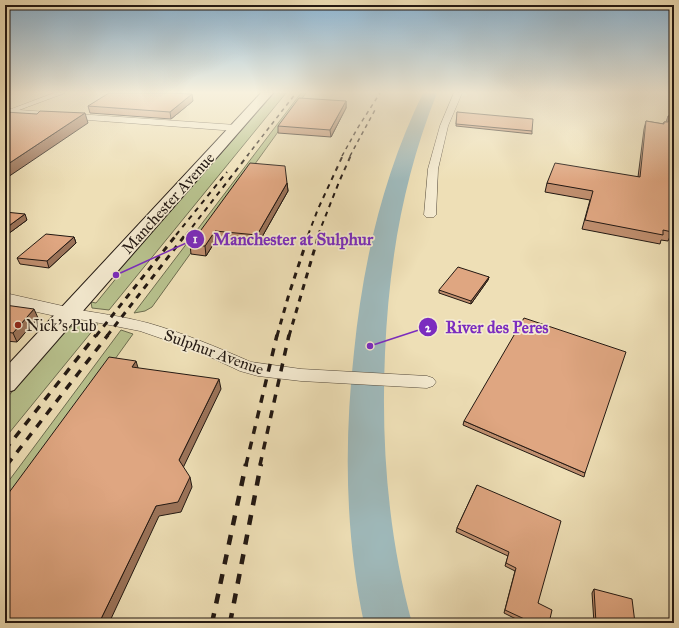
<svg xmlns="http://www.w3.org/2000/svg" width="679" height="628" viewBox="0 0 679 628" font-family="'IM FELL Great Primer',serif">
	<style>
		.green { fill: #b8c28e; stroke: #6d6d50 }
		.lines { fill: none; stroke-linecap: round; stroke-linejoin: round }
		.river { fill: #9fb9ba; fill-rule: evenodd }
		.minor-casing { stroke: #554a3b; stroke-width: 1 }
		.tertiary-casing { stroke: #554a3b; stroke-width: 1 }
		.secondary-casing { stroke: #221812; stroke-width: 2 }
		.minor { fill: #f4ead0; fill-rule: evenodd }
		.tertiary { fill: #f4ead0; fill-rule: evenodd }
		.secondary { fill: #f4ead0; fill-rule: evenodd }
		.rail-far4 { stroke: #221812; stroke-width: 1.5; stroke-dasharray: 4 4; stroke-linecap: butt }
		.rail-far3 { stroke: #221812; stroke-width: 2; stroke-dasharray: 5 5; stroke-linecap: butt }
		.rail-far2 { stroke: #221812; stroke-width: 3; stroke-dasharray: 6 6; stroke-linecap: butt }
		.rail-far1 { stroke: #221812; stroke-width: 3.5; stroke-dasharray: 8 8; stroke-linecap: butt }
		.rail { stroke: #221812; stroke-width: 4.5; stroke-dasharray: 10 10; stroke-linecap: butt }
		.wall { fill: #c08f6f; stroke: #221812 }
		.shaded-wall { fill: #9c745a; stroke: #221812 }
		.building { fill: #dfa681; stroke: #221812 }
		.poi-dot { fill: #8f2418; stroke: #f4ead0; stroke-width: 1.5 }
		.labels { text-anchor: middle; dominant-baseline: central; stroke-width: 3.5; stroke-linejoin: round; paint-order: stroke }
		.street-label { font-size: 16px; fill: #221812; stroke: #f4ead0 }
		.poi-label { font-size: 16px; fill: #221812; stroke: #f4ead0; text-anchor: start }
		.leader { fill: none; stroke: #7b2cbf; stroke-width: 1.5 }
		.callout-dot { fill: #7b2cbf; stroke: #f4ead0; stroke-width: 1.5 }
		.mark-label { font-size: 12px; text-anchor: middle; font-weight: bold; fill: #fff }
		.callout-label { font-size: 17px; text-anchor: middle; font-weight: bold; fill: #7b2cbf; stroke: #f4ead0; stroke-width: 3.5; stroke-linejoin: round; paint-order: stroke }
	</style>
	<rect width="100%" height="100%" fill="#eedfb6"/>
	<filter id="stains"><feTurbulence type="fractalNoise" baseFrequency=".005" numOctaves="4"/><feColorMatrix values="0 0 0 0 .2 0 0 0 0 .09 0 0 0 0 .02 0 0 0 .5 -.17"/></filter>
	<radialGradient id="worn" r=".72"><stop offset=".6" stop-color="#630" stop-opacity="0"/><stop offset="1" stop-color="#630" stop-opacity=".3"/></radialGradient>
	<g class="green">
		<polygon points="274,93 286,93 109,310 92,308 91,302 96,303 118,276 114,275"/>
		<polygon points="301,93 306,93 152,307 145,311 134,313"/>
		<polygon points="78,323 98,324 5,438 5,400 67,329"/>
		<polygon points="121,330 133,334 5,512 5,486"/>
	</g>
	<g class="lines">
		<path class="river" d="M423,93H437C403,178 389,262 385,353C381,444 388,535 412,623H364C345,534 344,442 354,352C363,262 383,175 423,93Z"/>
		<g class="minor-casing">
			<g id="minor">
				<polygon points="54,93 65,93 19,110 236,125 240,128 236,131 21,115 5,112 5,108 11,109"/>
				<polygon points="454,93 462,93 448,126 438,169 436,215 434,217 426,217 424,215 428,169 440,126"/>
				<path d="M69,308C95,313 122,316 148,323C183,333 217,347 251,362L301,369L427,376L433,378L436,382L433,386L427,388L301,381L258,376L240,371L195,350L140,331L64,316L62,313L64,310Z"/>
			</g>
		</g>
		<g class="tertiary-casing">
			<polygon id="tertiary" points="5,293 76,309 78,313 76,317 69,319 5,305"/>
		</g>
		<g class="secondary-casing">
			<polygon id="secondary" points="261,93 273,93 14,390 5,393 5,368"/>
		</g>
		<use href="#minor" class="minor"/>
		<use href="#tertiary" class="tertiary"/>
		<use href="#secondary" class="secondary"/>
		<g class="rail-far4">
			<polyline points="247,156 296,93"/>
			<polyline points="342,156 357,129 380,93"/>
			<polyline points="350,156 376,108"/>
		</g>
		<g class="rail-far3">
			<polyline points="176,235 227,172"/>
			<polyline points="186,235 248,155"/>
			<polyline points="308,235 318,209 343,155"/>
			<polyline points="318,235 339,182 351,155"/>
		</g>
		<g class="rail-far2">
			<polyline points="96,336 177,234"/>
			<polyline points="107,336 186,234"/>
			<polyline points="277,336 289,294 309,234"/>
			<polyline points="289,336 319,234"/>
		</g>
		<g class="rail-far1">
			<polyline points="5,450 96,335"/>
			<polyline points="7,465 108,335"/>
			<polyline points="246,465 277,335"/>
			<polyline points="260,465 289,335"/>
		</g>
		<g class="rail">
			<polyline points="5,468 8,464"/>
			<polyline points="212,623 246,464"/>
			<polyline points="230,623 261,464"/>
		</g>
	</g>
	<g class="wall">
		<polygon points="193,101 171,119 90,113 88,106"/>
		<polygon points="346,101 346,108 331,137 278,133 278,126"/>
		<polygon points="457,112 532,131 532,134 456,126"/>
		<polygon points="668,116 674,117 674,201 671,201 672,232 668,241 661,240 660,244 582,229 590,200 545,192 547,183 638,177 644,129 646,121 663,124 664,122 666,122"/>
		<polygon points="287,183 288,191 258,244 216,240 206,256 191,254 190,245"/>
		<polygon points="5,212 27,220 8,234 5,234"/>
		<polygon points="74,237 76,243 49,268 20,264 17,258"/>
		<polygon points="489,277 488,280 471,304 439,293 439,290"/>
		<polygon points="5,305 38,318 17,342 5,341"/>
		<polygon points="464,421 585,473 584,477 463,425"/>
		<polygon points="477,485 538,603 549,623 524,623 504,613 515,571 505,566 508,556 456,532 457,528"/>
		<polygon points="594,589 635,623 594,623 592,593"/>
	</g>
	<g class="shaded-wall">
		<polygon points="192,94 193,101 171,119 170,112"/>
		<polygon points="346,101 346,108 331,137 330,130"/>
		<polygon points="85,113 88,123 5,179 5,166"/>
		<polygon points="287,183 288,191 258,244 257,235"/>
		<polygon points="25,214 27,220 8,234 6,228"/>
		<polygon points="215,231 216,240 206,256 205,246"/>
		<polygon points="74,237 76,243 49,268 47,261"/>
		<polygon points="489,277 488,280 471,304 471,301"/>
		<polygon points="34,309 38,318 17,342 13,333"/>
		<polygon points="136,361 139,371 132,367"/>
		<polygon points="219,379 221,389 182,470 179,460"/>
		<polygon points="190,477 192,487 181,512 159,516 109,623 99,623 156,506"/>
	</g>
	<g class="building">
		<polygon points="109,93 170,93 192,94 170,112 88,106"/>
		<polygon points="299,98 346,101 330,130 278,126"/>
		<polygon points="40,111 85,113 5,166 5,112 37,114"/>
		<polygon points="457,112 533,119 532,131 456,124"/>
		<polygon points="668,116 674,117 674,192 671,191 672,232 663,230 663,235 585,220 593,191 547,183 555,163 640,177 646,121 664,124 664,122 668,122"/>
		<polygon points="250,163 285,166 287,183 257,235 215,231 205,246 190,245"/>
		<polygon points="5,212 25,214 6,228 5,228"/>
		<polygon points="46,234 74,237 47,261 17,258"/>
		<polygon points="458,267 489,277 471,301 439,290"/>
		<polygon points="5,305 34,309 13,333 5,332"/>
		<polygon points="524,318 626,352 585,473 464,421"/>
		<polygon points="109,357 136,361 132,367 219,379 179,460 190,477 178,502 156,506 99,623 5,623 5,498"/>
		<polygon points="477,485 561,521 538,603 552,610 549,623 533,623 505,610 516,568 506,563 509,552 457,528"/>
		<polygon points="594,589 632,599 635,623 596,623"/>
	</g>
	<linearGradient id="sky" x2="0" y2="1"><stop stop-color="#8bb6d6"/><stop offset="0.51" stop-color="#f7f1de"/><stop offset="1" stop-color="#f7f1de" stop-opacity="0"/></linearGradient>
	<rect width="679" height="181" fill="url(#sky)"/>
	<circle class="poi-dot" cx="18" cy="325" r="4"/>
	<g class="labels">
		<g class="street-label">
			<text transform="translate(168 203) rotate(-48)">Manchester Avenue</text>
			<text transform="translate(214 352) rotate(20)">Sulphur Avenue</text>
		</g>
		<g class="poi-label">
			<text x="26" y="325">Nick's Pub</text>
		</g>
	</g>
	<path class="leader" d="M116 275L195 239M370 346L428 327"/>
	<g class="callout-dot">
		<circle cx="116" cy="275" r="4"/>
		<circle cx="370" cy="346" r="4"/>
		<circle cx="195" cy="239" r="10"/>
		<circle cx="428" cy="327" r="10"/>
	</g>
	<g class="mark-label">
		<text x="195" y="243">1</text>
		<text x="428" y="332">2</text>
	</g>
	<g class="callout-label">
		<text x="293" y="245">Manchester at Sulphur</text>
		<text x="497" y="333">River des Peres</text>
	</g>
	<rect width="679" height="628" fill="none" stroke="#eedfb6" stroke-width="20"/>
	<rect x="6" y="6" width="667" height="616" fill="none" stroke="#221812" stroke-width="2"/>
	<rect x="10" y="10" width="659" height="608" fill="none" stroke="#221812"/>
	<rect width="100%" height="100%" filter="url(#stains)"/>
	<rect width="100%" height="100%" fill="url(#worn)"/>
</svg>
